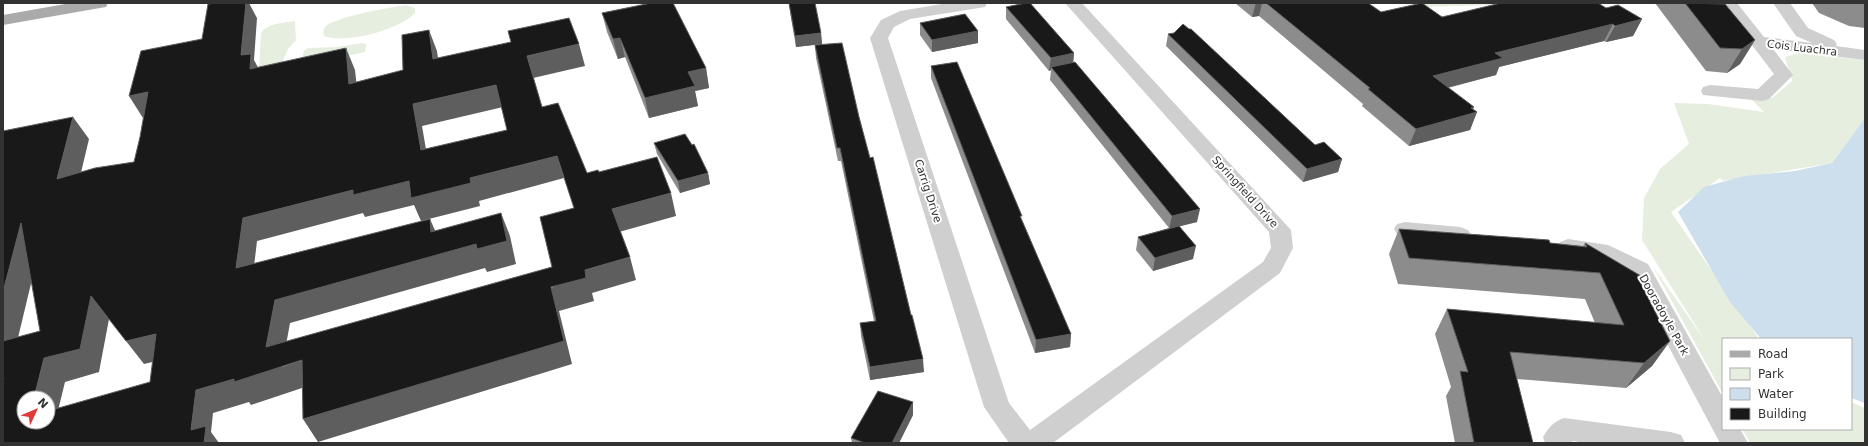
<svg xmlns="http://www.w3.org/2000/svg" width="1868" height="446" viewBox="0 0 1868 446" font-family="'DejaVu Sans',sans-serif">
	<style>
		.green { fill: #e6eee0 }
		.water { fill: #cddeed }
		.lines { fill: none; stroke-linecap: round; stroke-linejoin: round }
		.minor { fill: #cfcfcf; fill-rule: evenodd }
		.major { fill: #aaa; fill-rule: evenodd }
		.wall { fill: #8c8c8c }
		.shaded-wall { fill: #5e5e5e }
		.building { fill: #191919; stroke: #5e5e5e; fill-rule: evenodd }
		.labels { text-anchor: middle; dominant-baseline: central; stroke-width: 4; stroke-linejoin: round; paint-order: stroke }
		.street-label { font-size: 11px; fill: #323232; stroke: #fff }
	</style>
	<rect width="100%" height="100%" fill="#fff"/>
	<g class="green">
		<polygon points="1416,3 1531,3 1532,4 1419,7"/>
		<path d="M406,5L415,8V13C399,30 346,44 324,36C323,33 323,30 325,27C333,17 392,7 406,5Z"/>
		<path d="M295,21L296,40L288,49L281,65L259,70L261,33C268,23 284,23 295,21Z"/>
		<polygon points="362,43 366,44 365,52 300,66 304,51 308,48 337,47"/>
		<path d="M1798,53L1865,60V118L1832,163L1723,181L1720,178L1671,212L1759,339H1723V394L1652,265L1706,342L1642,240L1644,198L1660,169L1689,144L1674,103L1708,104L1764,112L1752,100L1772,98L1792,81C1792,70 1786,67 1785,57Z"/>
		<polygon points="1851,402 1865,408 1865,443 1750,443 1742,429 1851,429"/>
	</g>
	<polygon class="water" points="1865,118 1865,403 1851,398 1851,339 1761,339 1730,302 1678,212 1704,187 1744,176 1795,171 1832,163"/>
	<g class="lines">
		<g class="minor">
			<polygon points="948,3 987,3 985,7 979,8 910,19 894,27 888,38 1009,403 1030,430 1263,262 1271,248 1269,232 1065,3 1082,3 1291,230 1293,248 1280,273 1053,443 1009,443 984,407 870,38 881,20 900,11"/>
			<polygon points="1720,3 1737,3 1764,37 1812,43 1796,36 1773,3 1790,3 1808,28 1834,40 1837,44 1836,46 1865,50 1865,60 1773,49 1793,75 1769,99 1762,101 1703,95 1701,91 1703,87 1710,85 1758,89 1774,74"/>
			<polygon points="1405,222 1460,227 1468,230 1471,235 1468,240 1460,243 1397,234 1394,229 1397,224"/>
			<polygon points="1568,239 1608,245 1648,264 1723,398 1723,429 1740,429 1748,443 1720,443 1631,276 1596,258 1560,252 1557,247 1560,242"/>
			<path d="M1564,418L1671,432L1681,435L1685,443H1587L1572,441L1573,443H1545L1543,437C1549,427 1553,422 1564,418Z"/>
		</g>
		<polygon class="major" points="71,3 108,3 106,7 100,8 3,25 3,15"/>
	</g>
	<g class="wall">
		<polygon points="789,3 821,33 822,44 796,47 790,12"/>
		<polygon points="1235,3 1368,3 1381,12 1442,17 1606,8 1642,19 1633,36 1606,42 1604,41 1499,67 1496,75 1448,88 1477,112 1470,130 1409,146 1362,106 1363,104 1259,16 1252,17"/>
		<polygon points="1655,3 1717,3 1755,40 1740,64 1727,73 1706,71"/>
		<polygon points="1812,3 1865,3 1865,28 1849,26 1819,13"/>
		<polygon points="1006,7 1074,53 1073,63 1197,222 1180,226 1193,259 1153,271 1136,250 1138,237 1169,228 1050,80 1051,70 1049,71 1006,19"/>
		<polygon points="602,13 706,68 709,88 695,91 698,106 649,118 625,57 618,59 607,32"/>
		<polygon points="920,23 978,31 978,43 932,52 920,35"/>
		<polygon points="1168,34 1315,145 1342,159 1338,172 1303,182 1166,46"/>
		<polygon points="815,45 859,117 924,372 870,380 861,336 860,323 874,321 841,161 838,161 816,58"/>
		<polygon points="931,66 1022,220 1071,334 1070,347 1035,353 931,78"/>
		<polygon points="654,143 708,173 710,184 680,193 657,154"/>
		<polygon points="1399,229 1583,246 1585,243 1641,276 1639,280 1670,341 1652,366 1626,388 1517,379 1533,443 1455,443 1446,396 1451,387 1435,334 1447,309 1595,323 1585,299 1398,284 1389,254"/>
		<polygon points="913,415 899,443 852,443 851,438"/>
	</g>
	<g class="shaded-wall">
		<polygon points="246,3 249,3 257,18 254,60 262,75 253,77 241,55"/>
		<polygon points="1256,3 1262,3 1259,16 1252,17"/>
		<polygon points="1642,19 1633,36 1606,42 1615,26"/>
		<polygon points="1613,24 1604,41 1499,67 1496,75 1426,93 1433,76 1495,53"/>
		<polygon points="429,30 437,51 441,81 433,59"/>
		<polygon points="978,31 978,43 932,52 932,40"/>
		<polygon points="821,33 822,44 796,47 795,36"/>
		<polygon points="620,38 625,57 618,59 613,39"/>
		<polygon points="1755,40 1740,64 1727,73 1742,49"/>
		<polygon points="579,44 585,66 533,78 548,129 527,56"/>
		<polygon points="346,48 355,70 359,106 349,84"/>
		<polygon points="1074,53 1073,65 1051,67 1051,70 1049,71 1051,58"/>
		<polygon points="706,68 709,88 695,91 698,106 649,118 645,98 688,72"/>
		<polygon points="496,85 503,107 422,126 430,173 421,150 413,104"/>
		<polygon points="148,92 161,114 143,118 129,96"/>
		<polygon points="1474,107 1471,114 1477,112 1470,130 1409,146 1416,129"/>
		<polygon points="73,117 89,139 74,202 57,179"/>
		<polygon points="557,156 564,178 479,201 480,206 421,221 414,205 365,217 363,213 257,241 251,292 236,268 243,218 353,190 409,181 470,178"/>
		<polygon points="1342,159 1338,172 1303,182 1307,169"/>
		<polygon points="708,173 710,184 680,193 678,181"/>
		<polygon points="671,193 676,216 619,232 612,209"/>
		<polygon points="1200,209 1197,222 1169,229 1172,216"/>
		<polygon points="501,213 510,236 516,264 487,272 485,268 290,323 282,367 302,360 317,383 251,405 249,402 213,413 211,432 219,443 201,443 191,430 196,390 266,347 275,300 431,232 430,219 440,242"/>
		<polygon points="21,223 40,246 11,367 3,359 3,292"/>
		<polygon points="1196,246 1193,259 1153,271 1155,258"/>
		<polygon points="630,257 636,280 592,293 594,301 559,311 572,364 318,442 303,419 585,270"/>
		<polygon points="91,296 109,319 99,372 65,382 51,439 48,422 48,398 34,398 44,358"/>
		<polygon points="156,334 174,357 144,364 126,341"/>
		<polygon points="1071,334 1070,347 1035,353 1036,340"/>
		<polygon points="1670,341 1652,366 1626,388 1644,363"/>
		<polygon points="923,359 924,372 870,380 870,367"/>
		<polygon points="913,402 913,415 899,443 892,443"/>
	</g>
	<g class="building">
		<path d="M216,3H246L241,55L251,54L250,69L346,48L349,84L403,70L402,35L429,30L433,59L511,42L508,31L569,18L579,44L527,56L542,107L558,103L587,173L598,170L599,172L657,157L671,193L612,209L630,257L585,270L586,278L551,287L564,341L303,419L302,360L234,382V379L196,390L191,430L206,426L204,443H3V381L4,378L3,379V341L40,331L21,223L3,292V131L73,117L57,179L95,168L134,162L140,137L148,92L129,96L141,51L202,39L208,4ZM496,85L507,130L421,150L413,104ZM557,156L574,208L540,217L552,267L266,347L275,300L476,244L477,249L507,241L501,213L431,232L430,219L236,268L243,218L353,190V195L409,181L411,198L471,183L470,178ZM91,296L126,341L156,334L150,382L48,411V422H24V398H34L44,358L80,349Z"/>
		<polygon points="651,3 673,3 706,68 688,72 695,86 645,98 620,38 613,39 602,13"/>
		<polygon points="789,3 815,3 821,33 795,36"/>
		<polygon points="1026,3 1030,3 1074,53 1051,58 1006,7"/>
		<polygon points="1266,3 1368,3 1381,12 1422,3 1442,17 1501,3 1598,3 1606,8 1618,5 1642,19 1615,26 1613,24 1495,53 1503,58 1433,76 1474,107 1471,108 1477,112 1416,129 1368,89 1370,88"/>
		<polygon points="1685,3 1725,4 1755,40 1742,49 1720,48"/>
		<polygon points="965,14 978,31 932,40 920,23"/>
		<polygon points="1183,24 1189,29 1191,29 1315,145 1324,142 1342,159 1307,169 1168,34 1174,33"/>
		<polygon points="842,43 859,117 870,158 873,157 911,315 912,315 923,359 870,367 860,323 876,321 840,148 837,148 815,45"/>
		<polygon points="957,62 1022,216 1020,216 1071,334 1036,340 931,66"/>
		<polygon points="1075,62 1200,209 1172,216 1051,67"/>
		<polygon points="685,134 692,145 694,144 708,173 678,181 654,143"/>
		<polygon points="1179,226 1196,246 1155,258 1138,237"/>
		<polygon points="1399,229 1549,240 1550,243 1587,247 1585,243 1641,276 1637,276 1670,341 1644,363 1510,352 1533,443 1474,443 1460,371 1468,372 1447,309 1624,325 1600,273 1409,258"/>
		<polygon points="878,391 913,402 892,443 865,443 851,438"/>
	</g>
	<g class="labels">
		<g class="street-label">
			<text transform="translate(1802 48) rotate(7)">Cois Luachra</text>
			<text transform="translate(928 191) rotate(72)">Carrig Drive</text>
			<text transform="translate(1245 192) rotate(48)">Springfield Drive</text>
			<text transform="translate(1664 315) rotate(61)">Dooradoyle Park</text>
		</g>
	</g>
	<rect width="1868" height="446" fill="none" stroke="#323232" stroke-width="8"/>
	<rect x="1722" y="338" width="130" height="92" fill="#ffffff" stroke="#adadad"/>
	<rect x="1730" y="351" width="20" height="6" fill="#aaaaaa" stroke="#adadad"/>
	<text x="1758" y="358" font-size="12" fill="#323232">Road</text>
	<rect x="1730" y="368" width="20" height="12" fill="#e6eee0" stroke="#adadad"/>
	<text x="1758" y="378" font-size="12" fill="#323232">Park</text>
	<rect x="1730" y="388" width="20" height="12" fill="#cddeed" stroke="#adadad"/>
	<text x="1758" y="398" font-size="12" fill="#323232">Water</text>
	<rect x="1730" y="408" width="20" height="12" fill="#191919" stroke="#adadad"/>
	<text x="1758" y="418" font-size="12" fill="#323232">Building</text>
	<g transform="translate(36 410) rotate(46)"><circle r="19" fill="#ffffff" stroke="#adadad"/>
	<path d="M0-3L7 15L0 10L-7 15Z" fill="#e33a39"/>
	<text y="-6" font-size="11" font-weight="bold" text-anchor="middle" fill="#323232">N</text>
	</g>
</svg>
